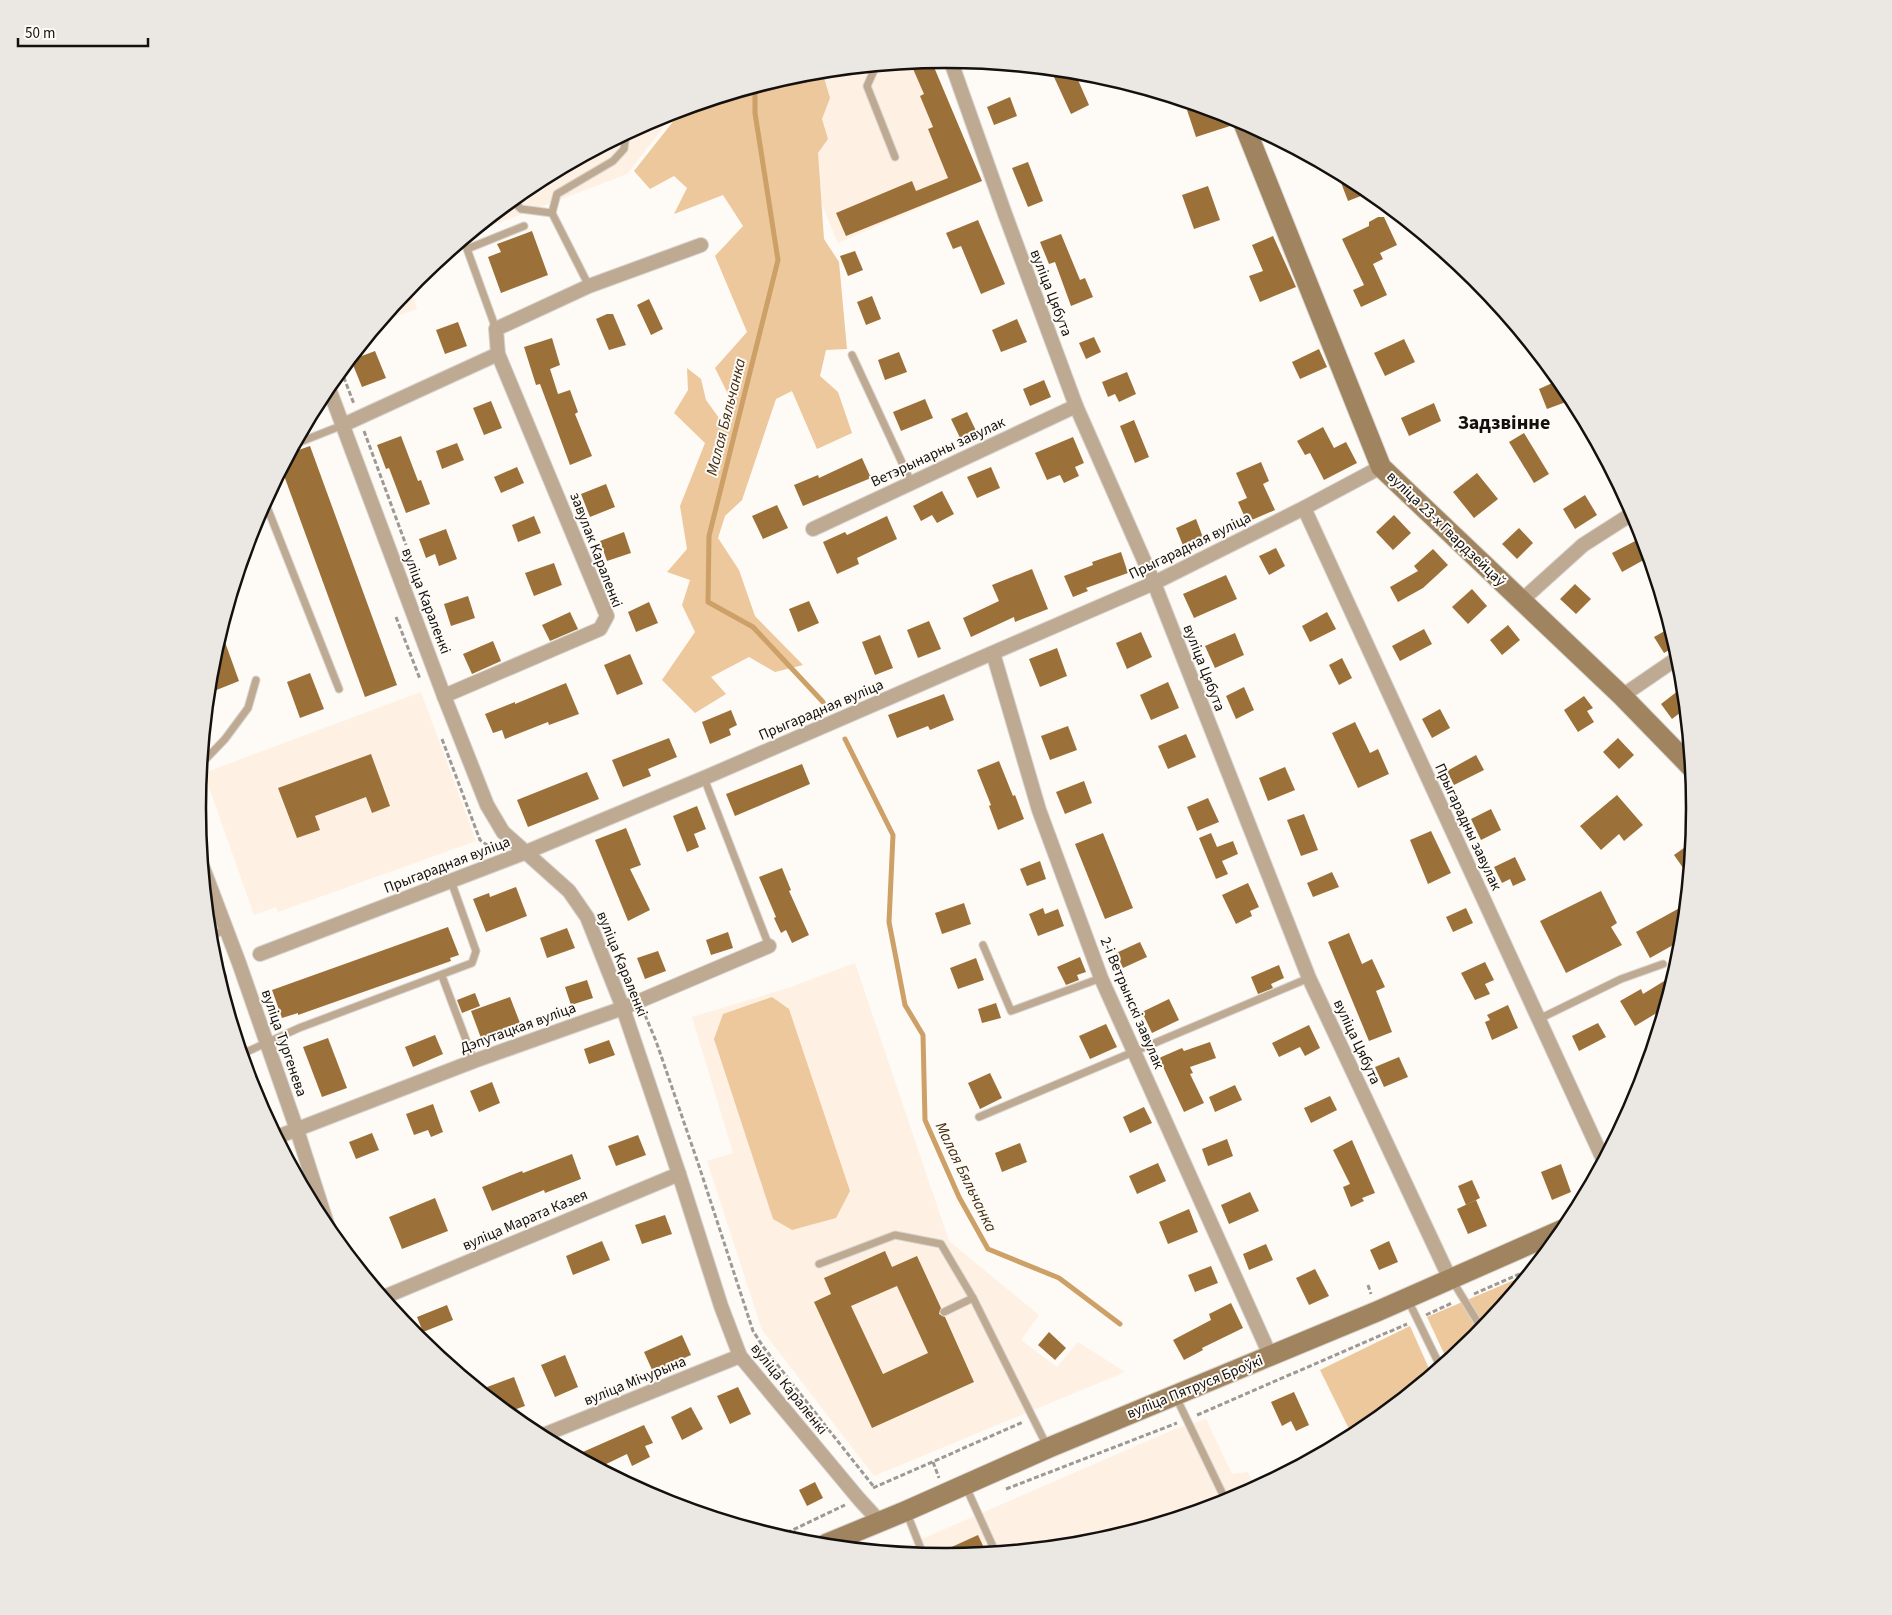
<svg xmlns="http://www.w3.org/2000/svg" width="1892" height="1615" viewBox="0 0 1892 1615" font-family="'Source Sans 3',sans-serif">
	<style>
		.built { fill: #fef1e3 }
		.green { fill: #ecc89c }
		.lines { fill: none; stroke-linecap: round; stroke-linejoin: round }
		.stream { stroke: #cca067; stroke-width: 5 }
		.building { fill: #9c7139; fill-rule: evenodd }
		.lane-casing { stroke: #d8d5d0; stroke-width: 9 }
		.street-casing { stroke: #d8d5d0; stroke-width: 16 }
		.secondary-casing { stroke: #d8d5d0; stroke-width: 22 }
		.path { stroke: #9d9996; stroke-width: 3; stroke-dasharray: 5 2.5; stroke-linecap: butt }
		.lane { stroke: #beaa92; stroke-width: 7 }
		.street { stroke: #beaa92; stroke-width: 14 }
		.secondary { stroke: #a0835f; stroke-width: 20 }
		.labels { text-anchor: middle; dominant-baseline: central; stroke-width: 4; stroke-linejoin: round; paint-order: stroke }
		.street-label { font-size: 15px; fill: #13100e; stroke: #fefaf5 }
		.water-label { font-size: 16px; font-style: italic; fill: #402d13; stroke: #fefaf5 }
		.district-label { font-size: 20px; font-weight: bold; fill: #13100e; stroke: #fefaf5 }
		.rim { fill: none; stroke: #13100e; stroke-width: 2.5 }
	</style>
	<rect width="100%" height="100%" fill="#fefaf5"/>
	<g class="built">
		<polygon points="931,60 982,181 838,243 799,149 811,72"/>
		<polygon points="677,110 627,174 472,233 530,185 660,116"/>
		<polygon points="409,287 417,309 380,322"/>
		<polygon points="421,692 476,841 278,912 276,907 254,915 204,773"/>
		<polygon points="855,963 949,1241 1039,1315 1021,1340 1057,1367 1078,1342 1125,1372 874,1476 762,1330 707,1161 733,1153 692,1017 791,987"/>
		<polygon points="1206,1419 1232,1474 1248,1472 1255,1487 1232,1499 1092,1542 946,1556 894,1551 1175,1429"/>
	</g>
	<g class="green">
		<polygon points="822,71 830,98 822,119 828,139 818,153 824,239 839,262 847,349 826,350 820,376 838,392 852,433 817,449 792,391 776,399 742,500 725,516 718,538 739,570 755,616 803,665 775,672 749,657 711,677 726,694 695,713 662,680 695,632 682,605 690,580 667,572 687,549 680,506 705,443 674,413 688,390 687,368 701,379 706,400 727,429 733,404 715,368 747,332 715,256 743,226 723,195 674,214 687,188 674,176 650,189 634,171 683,109 800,73"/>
		<polygon points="772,997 789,1009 850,1191 836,1218 792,1230 773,1219 714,1039 723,1014"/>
		<polygon points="1526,1275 1475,1337 1447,1360 1427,1317"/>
		<polygon points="1410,1326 1431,1373 1362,1430 1352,1435 1320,1370"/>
	</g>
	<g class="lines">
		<g class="stream">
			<polyline points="755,87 755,113 778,260 709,536 708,602 753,627 823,702"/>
			<polyline points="845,739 893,835 889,922 905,1005 923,1035 925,1120 959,1197 988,1249 1059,1278 1120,1324"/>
		</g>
	</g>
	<g class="building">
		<polygon points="931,60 982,181 846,236 836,213 912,181 916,191 948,178 928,129 933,127 920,96 924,94 910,62"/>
		<polygon points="1068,71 1074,71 1089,105 1071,114 1054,77"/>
		<polygon points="1010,97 1017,116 994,125 987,107"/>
		<polygon points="1199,106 1226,114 1230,126 1196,137 1187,110"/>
		<polygon points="1028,162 1043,201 1028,207 1012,168"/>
		<polygon points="1337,172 1362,185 1366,194 1348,201"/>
		<polygon points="1208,186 1220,220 1194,229 1182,195"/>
		<polygon points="1378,217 1384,217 1397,245 1380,253 1383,259 1373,264 1387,295 1361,307 1353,290 1364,285 1342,239 1369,226 1369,222"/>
		<polygon points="978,220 1005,284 981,294 961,246 953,249 946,233"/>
		<polygon points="532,231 548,275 501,293 488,257 501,252 497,244"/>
		<polygon points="1061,234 1080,280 1085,278 1093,297 1071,306 1055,262 1049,264 1040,242"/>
		<polygon points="1273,236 1296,287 1260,302 1249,276 1263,271 1252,245"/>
		<polygon points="855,251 863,270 848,276 840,256"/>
		<polygon points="872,296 881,319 866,325 857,302"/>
		<polygon points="649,299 663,329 651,335 637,305"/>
		<polygon points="607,314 613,314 626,345 609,350 596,319"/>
		<polygon points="1017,319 1027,342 1001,352 992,330"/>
		<polygon points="458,322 467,346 445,354 436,330"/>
		<polygon points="1094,337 1101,352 1086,359 1079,343"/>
		<polygon points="552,338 560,365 550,369 558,394 570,390 578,412 575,414 592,456 570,465 540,384 536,385 524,347"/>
		<polygon points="1404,339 1415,362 1385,376 1374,353"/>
		<polygon points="1319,349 1327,367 1300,379 1292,362"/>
		<polygon points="375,351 386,378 362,387 351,360"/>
		<polygon points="899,352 907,372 885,380 878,360"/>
		<polygon points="1127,372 1136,394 1119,402 1115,394 1108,397 1102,382"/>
		<polygon points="1044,380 1051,397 1030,406 1023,389"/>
		<polygon points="1559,380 1569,393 1563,395 1566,402 1547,409 1539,389"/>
		<polygon points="925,399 933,418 901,431 893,412"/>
		<polygon points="491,401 502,428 484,435 473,408"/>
		<polygon points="1434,403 1441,421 1409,436 1401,418"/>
		<polygon points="967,412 979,437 963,444 951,419"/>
		<polygon points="1134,420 1149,457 1135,463 1120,426"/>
		<polygon points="1323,427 1334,448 1346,442 1357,463 1324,480 1310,453 1305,455 1297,441"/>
		<polygon points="1524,433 1549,474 1534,483 1509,442"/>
		<polygon points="401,436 418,481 421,480 430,504 406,513 389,468 386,469 377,445"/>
		<polygon points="1073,437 1084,463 1075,467 1079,476 1064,483 1060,475 1047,480 1035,453"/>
		<polygon points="457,443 464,460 442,469 436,451"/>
		<polygon points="310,446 397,685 365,697 282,470 290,453"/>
		<polygon points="862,458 871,478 803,506 794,485 818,475 819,478"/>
		<polygon points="1261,462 1269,481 1263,484 1275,510 1247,522 1238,502 1247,498 1236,473"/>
		<polygon points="517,467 524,483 501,493 494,477"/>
		<polygon points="991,467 1000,488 977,498 967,477"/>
		<polygon points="1477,473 1498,499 1474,518 1453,492"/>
		<polygon points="606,484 615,507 590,517 581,494"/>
		<polygon points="942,491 954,514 937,523 932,515 921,521 913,506"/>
		<polygon points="1585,495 1597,515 1575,529 1563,509"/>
		<polygon points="777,505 788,528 763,539 752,516"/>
		<polygon points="1394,515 1411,533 1393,550 1376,532"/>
		<polygon points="534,516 541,533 518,542 512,525"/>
		<polygon points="887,516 897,539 857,558 859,564 837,574 823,542 845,532 847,535"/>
		<polygon points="1196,519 1204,540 1184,548 1176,528"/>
		<polygon points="1519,528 1533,543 1517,559 1502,544"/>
		<polygon points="446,529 457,559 439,566 435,554 426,558 419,539"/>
		<polygon points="624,532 631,553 607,561 600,541"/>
		<polygon points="1643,537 1649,557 1622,572 1612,553"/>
		<polygon points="1276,548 1285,566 1269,575 1259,556"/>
		<polygon points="1433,549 1448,565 1423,588 1398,602 1390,587 1418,571 1414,566"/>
		<polygon points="1121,552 1128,573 1086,588 1088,591 1073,597 1064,576 1093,565 1092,562"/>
		<polygon points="554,563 562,585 534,596 525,573"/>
		<polygon points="1032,569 1048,609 1015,622 1014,617 971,637 963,618 999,601 992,585"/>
		<polygon points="1226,575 1237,599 1194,618 1183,594"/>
		<polygon points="1575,584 1591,599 1576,614 1560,599"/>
		<polygon points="1472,589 1487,606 1468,624 1452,607"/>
		<polygon points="468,596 475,618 451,626 444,604"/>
		<polygon points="809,601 819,623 798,632 789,609"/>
		<polygon points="649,602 658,623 636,632 628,612"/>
		<polygon points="570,612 578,629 550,641 542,625"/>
		<polygon points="1327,612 1336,629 1310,642 1302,626"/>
		<polygon points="929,621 941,649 918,658 907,630"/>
		<polygon points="1508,625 1520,640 1502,655 1490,640"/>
		<polygon points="1670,628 1676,646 1664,653 1654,637"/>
		<polygon points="1424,629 1432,644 1400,661 1392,646"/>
		<polygon points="221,631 239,681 209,693 212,661"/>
		<polygon points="1141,632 1152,657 1127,669 1116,643"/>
		<polygon points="1235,633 1244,655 1215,668 1205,646"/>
		<polygon points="880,635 893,668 875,675 862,642"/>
		<polygon points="493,641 501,661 472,674 463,654"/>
		<polygon points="1057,648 1067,676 1040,687 1029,659"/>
		<polygon points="630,654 643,684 617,695 604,665"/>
		<polygon points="1342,658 1352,678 1339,685 1329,665"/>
		<polygon points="310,673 324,709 300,718 287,682"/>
		<polygon points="1168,682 1179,708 1151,720 1140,695"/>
		<polygon points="566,683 579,714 549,725 548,722 505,739 502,730 493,733 485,714 515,702 515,704"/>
		<polygon points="1244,687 1254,710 1236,719 1226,696"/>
		<polygon points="1683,687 1685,709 1672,719 1661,704"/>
		<polygon points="944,694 954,720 930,730 928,726 897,738 888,715"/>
		<polygon points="1584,696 1593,708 1587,711 1594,722 1578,732 1564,710"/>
		<polygon points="1440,709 1450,728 1432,738 1422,719"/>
		<polygon points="731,710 737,725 729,729 731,735 710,744 702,722"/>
		<polygon points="1355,722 1370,753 1378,749 1389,774 1358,788 1332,733"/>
		<polygon points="1068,726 1077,750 1050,760 1041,736"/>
		<polygon points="1186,734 1196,757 1168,769 1158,746"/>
		<polygon points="669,738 677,757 648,769 651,776 623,787 612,760"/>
		<polygon points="1618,738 1634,755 1619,769 1603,752"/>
		<polygon points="371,754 390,806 372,813 366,797 315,816 320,830 297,838 278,788"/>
		<polygon points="1476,755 1484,770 1454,785 1447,771"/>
		<polygon points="999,761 1013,796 1015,795 1024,819 998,830 989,806 991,805 977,770"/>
		<polygon points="802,764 810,784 735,816 726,794"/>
		<polygon points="1285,767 1295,790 1268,801 1259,778"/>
		<polygon points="587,772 599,799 528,827 517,800"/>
		<polygon points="1084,781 1092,803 1065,814 1056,792"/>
		<polygon points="1617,795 1643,825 1624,841 1619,834 1601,850 1580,826"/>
		<polygon points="1208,798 1219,822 1197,831 1187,807"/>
		<polygon points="697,806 706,829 694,834 699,847 687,852 673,816"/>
		<polygon points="1491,809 1501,830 1481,840 1471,819"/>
		<polygon points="1304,814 1318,850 1301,856 1287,820"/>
		<polygon points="626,828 641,865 630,869 650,910 628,921 595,840"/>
		<polygon points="1431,831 1451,873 1428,884 1410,840"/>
		<polygon points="1103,833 1133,908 1105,919 1075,844"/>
		<polygon points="1211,833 1217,847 1233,841 1238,854 1222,861 1228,874 1216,879 1199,838"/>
		<polygon points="1691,843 1690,858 1688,875 1674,855"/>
		<polygon points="1515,857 1526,880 1513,886 1510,879 1502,883 1494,867"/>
		<polygon points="1040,861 1046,879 1027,886 1020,869"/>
		<polygon points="782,868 791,890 789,891 809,935 792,943 786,930 781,933 774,918 776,917 759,877"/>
		<polygon points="1332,872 1339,887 1313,897 1307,883"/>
		<polygon points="1248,883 1259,907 1250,911 1252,916 1236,924 1222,895"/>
		<polygon points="516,887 527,916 486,932 473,899 489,893 490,897"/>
		<polygon points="1601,891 1617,923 1611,927 1622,945 1566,973 1540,921"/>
		<polygon points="964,903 971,924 942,934 935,913"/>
		<polygon points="1685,905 1682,940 1650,958 1636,932"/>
		<polygon points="1043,908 1045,914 1058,909 1064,926 1038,936 1029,914"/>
		<polygon points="1466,908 1473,923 1453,932 1446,917"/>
		<polygon points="448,927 459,955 450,958 451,961 298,1015 298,1013 282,1018 272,990"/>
		<polygon points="567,928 575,948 547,958 540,938"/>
		<polygon points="728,932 733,948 711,955 706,940"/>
		<polygon points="1349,933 1362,964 1372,959 1385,987 1376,991 1392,1032 1369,1041 1328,942"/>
		<polygon points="1140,942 1147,957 1123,968 1116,953"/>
		<polygon points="658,951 666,971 645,979 637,958"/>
		<polygon points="1080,957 1086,972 1077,975 1079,980 1066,985 1057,967"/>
		<polygon points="976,958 984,980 958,989 950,968"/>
		<polygon points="1485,962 1494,980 1485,984 1490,994 1475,1000 1461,973"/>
		<polygon points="1279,965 1284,978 1271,984 1273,988 1258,994 1251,977"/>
		<polygon points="1674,975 1663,1011 1660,1011 1635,1026 1620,1001 1641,989 1643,994"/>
		<polygon points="587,980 593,998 571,1005 565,987"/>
		<polygon points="475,993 480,1006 462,1013 457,1000"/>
		<polygon points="510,997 520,1023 481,1038 471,1011"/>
		<polygon points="1169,999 1179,1020 1152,1033 1142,1012"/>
		<polygon points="996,1003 1001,1018 982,1023 978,1009"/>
		<polygon points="1508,1005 1518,1028 1492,1040 1485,1022 1490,1020 1487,1015"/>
		<polygon points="1598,1023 1606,1037 1579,1051 1572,1036"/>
		<polygon points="1106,1024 1117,1047 1090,1059 1079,1036"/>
		<polygon points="1309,1025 1320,1048 1305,1056 1300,1047 1279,1057 1272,1043"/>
		<polygon points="435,1035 443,1054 413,1067 405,1047"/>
		<polygon points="328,1038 347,1088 322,1097 303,1047"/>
		<polygon points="609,1040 615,1055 589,1064 584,1049"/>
		<polygon points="1210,1042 1216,1058 1190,1067 1193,1073 1190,1074 1204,1103 1184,1112 1159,1058 1182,1048 1184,1051"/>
		<polygon points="1399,1057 1408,1077 1384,1087 1375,1067"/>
		<polygon points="990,1073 1002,1098 980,1109 968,1083"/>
		<polygon points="492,1082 500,1103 479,1112 470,1091"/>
		<polygon points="1235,1085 1242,1100 1215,1112 1209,1097"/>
		<polygon points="1330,1096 1337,1110 1311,1123 1304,1108"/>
		<polygon points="433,1104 443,1132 431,1137 428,1130 414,1135 406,1114"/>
		<polygon points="1144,1107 1152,1123 1130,1133 1123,1117"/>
		<polygon points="372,1133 379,1150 356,1159 349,1142"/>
		<polygon points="638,1135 646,1155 616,1166 608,1146"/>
		<polygon points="1227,1139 1233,1156 1208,1166 1202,1149"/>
		<polygon points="1352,1140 1375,1193 1362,1198 1364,1201 1351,1207 1343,1187 1350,1184 1333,1150"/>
		<polygon points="1020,1143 1027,1162 1002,1172 995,1153"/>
		<polygon points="572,1154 581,1179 545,1193 544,1190 492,1211 482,1187 522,1171 523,1173"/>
		<polygon points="1158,1163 1166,1181 1137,1194 1129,1176"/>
		<polygon points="1561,1164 1571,1192 1552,1200 1541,1172"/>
		<polygon points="1472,1180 1480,1198 1466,1205 1458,1186"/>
		<polygon points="1250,1192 1259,1211 1229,1224 1221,1205"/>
		<polygon points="435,1198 448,1231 402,1249 389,1217"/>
		<polygon points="1476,1200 1487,1226 1468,1234 1457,1209"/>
		<polygon points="1189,1209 1198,1232 1168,1244 1159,1222"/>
		<polygon points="665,1215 672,1234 642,1244 635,1225"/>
		<polygon points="602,1241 610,1260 573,1275 566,1256"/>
		<polygon points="1389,1241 1398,1262 1379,1270 1370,1250"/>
		<polygon points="1266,1244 1273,1260 1249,1270 1243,1254"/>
		<path d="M885,1251L892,1267L917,1256L941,1308L939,1314L945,1317L974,1382L872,1428L814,1302L831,1294L824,1278ZM897,1286L928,1353L883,1374L851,1306Z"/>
		<polygon points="1211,1266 1218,1283 1195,1292 1188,1275"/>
		<polygon points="1315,1269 1329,1296 1309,1305 1296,1278"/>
		<polygon points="1231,1303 1243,1328 1202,1348 1203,1350 1184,1360 1173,1340 1211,1320 1209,1314"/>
		<polygon points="447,1305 453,1320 423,1332 417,1317"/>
		<polygon points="1049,1332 1066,1348 1055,1360 1038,1345"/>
		<polygon points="682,1335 691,1355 653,1372 644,1352"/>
		<polygon points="565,1355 578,1387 555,1397 541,1365"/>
		<polygon points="514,1377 525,1406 508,1412 491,1398 487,1387"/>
		<polygon points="738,1387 751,1414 730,1424 717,1396"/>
		<polygon points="1294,1392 1309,1425 1296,1431 1291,1421 1282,1426 1271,1402"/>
		<polygon points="691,1407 703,1429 682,1440 671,1417"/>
		<polygon points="644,1425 653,1443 645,1446 650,1457 632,1466 627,1454 600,1467 576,1455"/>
		<polygon points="815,1482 823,1498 807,1506 799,1490"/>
		<polygon points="978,1535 986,1552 946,1556 934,1555"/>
	</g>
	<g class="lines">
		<g class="lane-casing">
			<g id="lane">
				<polyline points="876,66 867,86 895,157"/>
				<polyline points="512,200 521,209 552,213"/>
				<polyline points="589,286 552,213 557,194 613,161 624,149 626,134"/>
				<polyline points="496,329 467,249 524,226"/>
				<polyline points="852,355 911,482"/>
				<polyline points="295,444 343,425"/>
				<polyline points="265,502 339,689"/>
				<polyline points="202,763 225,739 248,708 256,680"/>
				<polyline points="704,778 769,946"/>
				<polyline points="210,936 225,930"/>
				<polyline points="983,945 1011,1011 1101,978"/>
				<polyline points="442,976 474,1061"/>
				<polyline points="1539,1019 1621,979 1663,964"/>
				<polyline points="242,1054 299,1028 472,963 476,951 451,881"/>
				<polyline points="979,1117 1309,978"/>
				<polyline points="819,1264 895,1235 941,1244 973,1298 1047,1446"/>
				<polyline points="1452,1280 1482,1329"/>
				<polyline points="1408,1300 1440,1366"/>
				<polyline points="944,1312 973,1298"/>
				<polyline points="1176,1397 1226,1501"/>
				<polyline points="966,1487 995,1551"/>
				<polyline points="906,1511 923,1554"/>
			</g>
		</g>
		<g class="street-casing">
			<g id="street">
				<polyline points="950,59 1005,214 1076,406 1154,583 1309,978 1450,1279"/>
				<polyline points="328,386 444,696 487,805 503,832 569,891 587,917 623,1008 679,1174 721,1306 740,1356 859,1499 880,1522"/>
				<polyline points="343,425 498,354"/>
				<polyline points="1304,508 1603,1159"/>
				<polyline points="813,529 1076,406"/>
				<polyline points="1521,601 1583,545 1633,513"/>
				<polyline points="993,653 1039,810 1101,978 1270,1355"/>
				<polyline points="444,696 600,629 607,616 498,354 496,329 589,286 701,245"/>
				<polyline points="1622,696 1679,657"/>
				<polyline points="203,868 239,963 297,1130 329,1230"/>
				<polyline points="260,954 524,853 704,778 1154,583 1304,508 1381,467"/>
				<polyline points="277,1137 474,1061 623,1008 769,946"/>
				<polyline points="384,1297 679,1174"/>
				<polyline points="541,1436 740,1356"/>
			</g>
		</g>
		<g class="secondary-casing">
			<g id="secondary">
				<polyline points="1243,122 1381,467 1622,696 1691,767"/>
				<polyline points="826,1544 906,1511 1048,1448 1378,1311 1564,1229"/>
			</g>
		</g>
		<g class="path">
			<polyline points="341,370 354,404"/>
			<polyline points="364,431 406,545"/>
			<polyline points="396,617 420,679"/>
			<polyline points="442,739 480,840 493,849"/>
			<polyline points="214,946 226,978"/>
			<polyline points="645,1015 656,1041 699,1166 753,1331 764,1348 874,1487"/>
			<polyline points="1368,1285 1371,1294"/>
			<polyline points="1474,1294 1531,1269"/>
			<polyline points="1426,1315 1452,1303"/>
			<polyline points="1197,1415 1407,1324"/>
			<polyline points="933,1462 939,1478"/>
			<polyline points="873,1488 1023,1422"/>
			<polyline points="1006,1489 1177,1423"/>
			<polyline points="780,1536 845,1505"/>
		</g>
		<use href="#lane" class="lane"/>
		<use href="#street" class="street"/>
		<use href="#secondary" class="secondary"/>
	</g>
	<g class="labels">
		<g class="street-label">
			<text transform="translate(1051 293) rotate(69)">вуліца Цябута</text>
			<text transform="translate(938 452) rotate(-25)">Ветэрынарны завулак</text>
			<text transform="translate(1446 529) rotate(44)">вуліца 23-х Гвардзейцаў</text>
			<text transform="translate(1190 546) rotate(-26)">Прыгарадная вуліца</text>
			<text transform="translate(596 550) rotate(69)">завулак Караленкі</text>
			<text transform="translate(426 601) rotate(69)">вуліца Караленкі</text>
			<text transform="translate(1204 668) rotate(69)">вуліца Цябута</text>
			<text transform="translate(821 710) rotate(-23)">Прыгарадная вуліца</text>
			<text transform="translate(1468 827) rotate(65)">Прыгарадны завулак</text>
			<text transform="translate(447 865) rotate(-21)">Прыгарадная вуліца</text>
			<text transform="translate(622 964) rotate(68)">вуліца Караленкі</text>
			<text transform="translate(1132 1003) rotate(67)">2-і Ветрынскі завулак</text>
			<text transform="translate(518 1028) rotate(-20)">Дэпутацкая вуліца</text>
			<text transform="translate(1357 1042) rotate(65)">вуліца Цябута</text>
			<text transform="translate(284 1043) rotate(71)">вуліца Тургенева</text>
			<text transform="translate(525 1220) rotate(-23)">вуліца Марата Казея</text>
			<text transform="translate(635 1381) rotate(-22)">вуліца Мічурына</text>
			<text transform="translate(1195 1387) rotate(-22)">вуліца Пятруся Броўкі</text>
			<text transform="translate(789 1389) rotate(51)">вуліца Караленкі</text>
		</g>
		<g class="water-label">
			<text transform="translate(726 417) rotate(-76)">Малая Бяльчанка</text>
			<text transform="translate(966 1177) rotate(64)">Малая Бяльчанка</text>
		</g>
		<g class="district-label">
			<text x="1504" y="423">Задзвінне</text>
		</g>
	</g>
	<path d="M0 0H1892V1615H0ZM206 808a740 740 0 1 1 1480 0a740 740 0 1 1-1480 0Z" fill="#ebe7e3" fill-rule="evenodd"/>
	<path class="rim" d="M206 808a740 740 0 1 1 1480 0a740 740 0 1 1-1480 0Z"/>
	<path d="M18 38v8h130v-8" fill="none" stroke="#13100e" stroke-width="2.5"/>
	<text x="25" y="38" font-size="15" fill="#13100e" stroke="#fefaf5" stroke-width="4" paint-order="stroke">50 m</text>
</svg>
